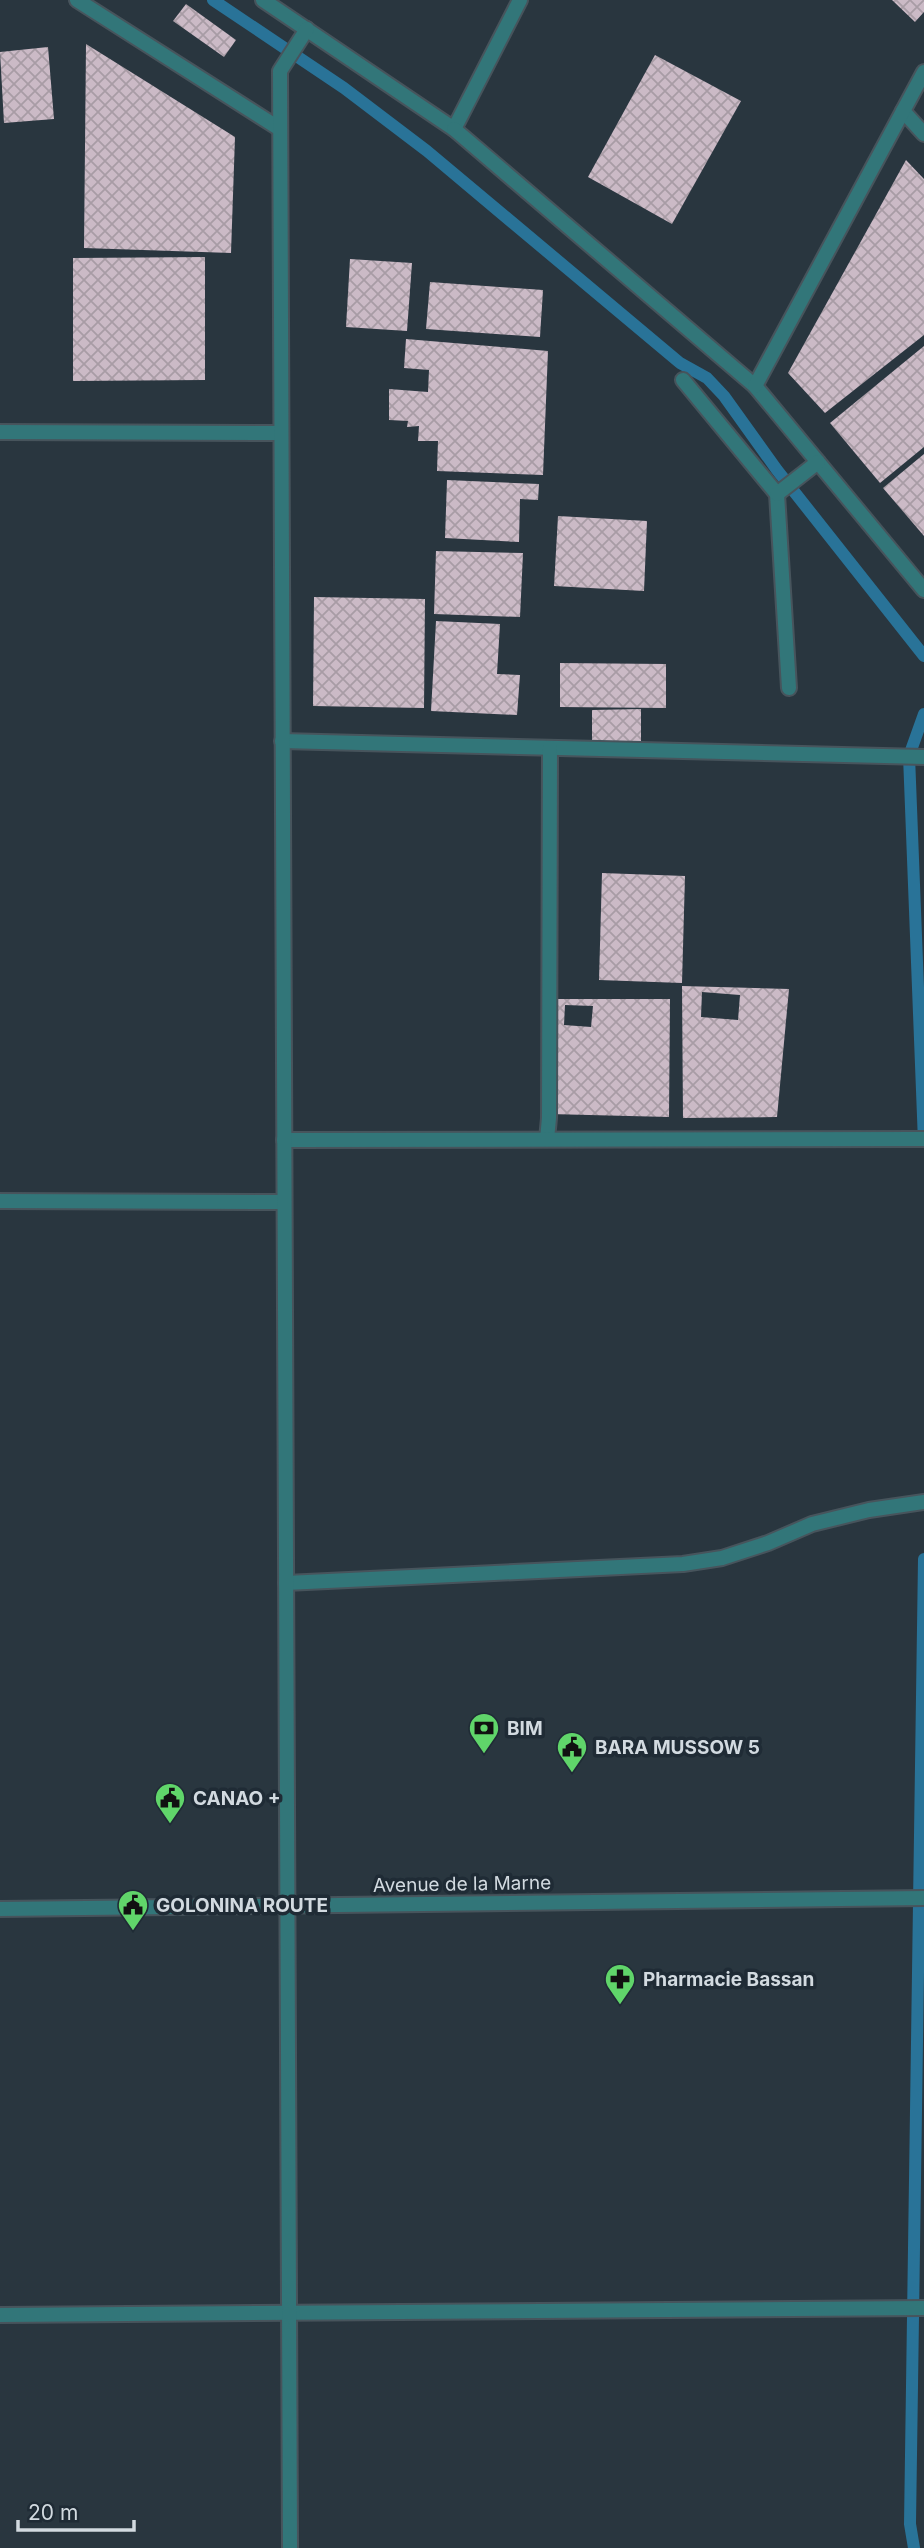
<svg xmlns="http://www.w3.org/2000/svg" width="924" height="2548" viewBox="0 0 924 2548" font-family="Inter,sans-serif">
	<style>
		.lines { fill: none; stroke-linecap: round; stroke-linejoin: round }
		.stream { stroke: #297398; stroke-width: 12 }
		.building { fill: url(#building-cross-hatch); fill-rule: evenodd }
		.service-casing { stroke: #47545c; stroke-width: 18 }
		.minor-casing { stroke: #47545c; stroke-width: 18 }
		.tertiary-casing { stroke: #47545c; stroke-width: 18 }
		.service { stroke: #327679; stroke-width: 14 }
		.minor { stroke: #327679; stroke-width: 14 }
		.tertiary { stroke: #327679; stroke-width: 14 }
		.labels { text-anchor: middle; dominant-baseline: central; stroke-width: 7; stroke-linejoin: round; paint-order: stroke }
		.poi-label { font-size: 19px; font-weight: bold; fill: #d2dae0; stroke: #1f2b35; text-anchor: start }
		.street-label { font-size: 19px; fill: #d2dae0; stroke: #1f2b35 }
	</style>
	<defs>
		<pattern id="building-cross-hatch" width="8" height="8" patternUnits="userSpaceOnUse" patternTransform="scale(1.75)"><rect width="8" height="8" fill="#cbbac6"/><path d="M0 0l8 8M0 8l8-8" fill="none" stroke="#a89ca5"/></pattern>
	</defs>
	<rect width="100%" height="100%" fill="#29363f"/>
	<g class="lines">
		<g class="stream">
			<polyline points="213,0 344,88 427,151 680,363 707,378 724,396 777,470 924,656"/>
			<polyline points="924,714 909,756 924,1142"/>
			<polyline points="914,2548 910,2524 924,1559"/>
		</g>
	</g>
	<g class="building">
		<polygon points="892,0 924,0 924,12 915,22"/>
		<polygon points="186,4 236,40 224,57 173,21"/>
		<polygon points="86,44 235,137 231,253 84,248"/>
		<polygon points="48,47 54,119 4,123 0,52"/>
		<polygon points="655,55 741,101 672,224 588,177"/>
		<polygon points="906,160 924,179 924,335 825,413 788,373"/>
		<polygon points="205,257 205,380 73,381 73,258"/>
		<polygon points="350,259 412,263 407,331 346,327"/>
		<polygon points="430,282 543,290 540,337 426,329"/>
		<polygon points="406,339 548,351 543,475 437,471 438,441 418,441 419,426 407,427 408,421 389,420 389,389 428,392 429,370 404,368"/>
		<polygon points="924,346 924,447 880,483 830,423"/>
		<polygon points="924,454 924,536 883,488"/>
		<polygon points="447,480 539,484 538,500 520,499 519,542 445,538"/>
		<polygon points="558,516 647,521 644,591 554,586"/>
		<polygon points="436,551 523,553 520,617 434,614"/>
		<polygon points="314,597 425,599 424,708 313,706"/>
		<polygon points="436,621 500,624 497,674 520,675 517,715 431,711"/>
		<polygon points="560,663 666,664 666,708 560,707"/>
		<polygon points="641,709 641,741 592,741 592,710"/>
		<polygon points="602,873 685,876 682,983 599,980"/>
		<path d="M682,986L789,989L777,1117L683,1118ZM702,992L740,995L738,1020L701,1017Z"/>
		<path d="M551,999H670L669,1117L549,1114ZM565,1005L593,1006L591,1027L564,1025Z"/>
	</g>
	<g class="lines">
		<g class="service-casing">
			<polyline id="service" points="286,1583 683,1564 722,1558 768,1543 812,1524 869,1510 924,1502"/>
		</g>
		<g class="minor-casing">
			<g id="minor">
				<polyline points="77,0 280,129"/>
				<polyline points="263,0 454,129 520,0"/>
				<polyline points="903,111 924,134"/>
				<polyline points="454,129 755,386 924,590"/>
				<polyline points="683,380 777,494 789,688"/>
				<polyline points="755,386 924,72"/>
				<polyline points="0,432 281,433"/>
				<polyline points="777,494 818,462"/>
				<polyline points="282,741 924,757"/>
				<polyline points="547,1139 549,1118 550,748"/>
				<polyline points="284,1140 924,1139"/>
				<polyline points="0,1201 284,1202"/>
				<polyline points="0,2315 924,2308"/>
				<polyline points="290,2548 280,71 307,29"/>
			</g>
		</g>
		<g class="tertiary-casing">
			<polyline id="tertiary" points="0,1909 924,1898"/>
		</g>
		<use href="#service" class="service"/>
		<use href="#minor" class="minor"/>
		<use href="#tertiary" class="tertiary"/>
	</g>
	<defs>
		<g id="bank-pin" transform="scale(1.575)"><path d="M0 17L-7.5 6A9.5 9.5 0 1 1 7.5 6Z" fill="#60d56a" stroke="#1f2b35"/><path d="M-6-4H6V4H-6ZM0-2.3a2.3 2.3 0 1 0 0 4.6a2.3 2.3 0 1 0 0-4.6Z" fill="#111"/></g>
		<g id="civic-pin" transform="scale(1.575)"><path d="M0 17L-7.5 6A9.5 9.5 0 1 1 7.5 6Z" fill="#60d56a" stroke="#1f2b35"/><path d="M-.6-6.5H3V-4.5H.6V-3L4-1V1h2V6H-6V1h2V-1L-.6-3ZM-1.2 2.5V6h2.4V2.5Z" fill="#111"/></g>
		<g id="pharmacy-pin" transform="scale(1.575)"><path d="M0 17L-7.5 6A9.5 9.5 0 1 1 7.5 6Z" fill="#60d56a" stroke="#1f2b35"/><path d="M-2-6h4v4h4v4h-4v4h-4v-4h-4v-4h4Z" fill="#111"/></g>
	</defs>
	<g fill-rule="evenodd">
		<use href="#bank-pin" x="484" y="1728"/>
		<use href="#civic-pin" x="572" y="1747"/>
		<use href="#civic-pin" x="170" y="1798"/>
		<use href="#civic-pin" x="133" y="1905"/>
		<use href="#pharmacy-pin" x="620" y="1979"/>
	</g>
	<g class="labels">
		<g class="poi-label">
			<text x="507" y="1728">BIM</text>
			<text x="595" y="1747">BARA MUSSOW 5</text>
			<text x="193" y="1798">CANAO +</text>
			<text x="156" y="1905">GOLONINA ROUTE</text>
			<text x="643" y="1979">Pharmacie Bassan</text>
		</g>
		<g class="street-label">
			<text transform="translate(462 1884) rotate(-1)">Avenue de la Marne</text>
		</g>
	</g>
	<path d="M18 2520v10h116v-10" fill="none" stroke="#d2dae0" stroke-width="3.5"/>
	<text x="28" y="2520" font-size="21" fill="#d2dae0" stroke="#1f2b35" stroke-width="5" paint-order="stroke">20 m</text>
</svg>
